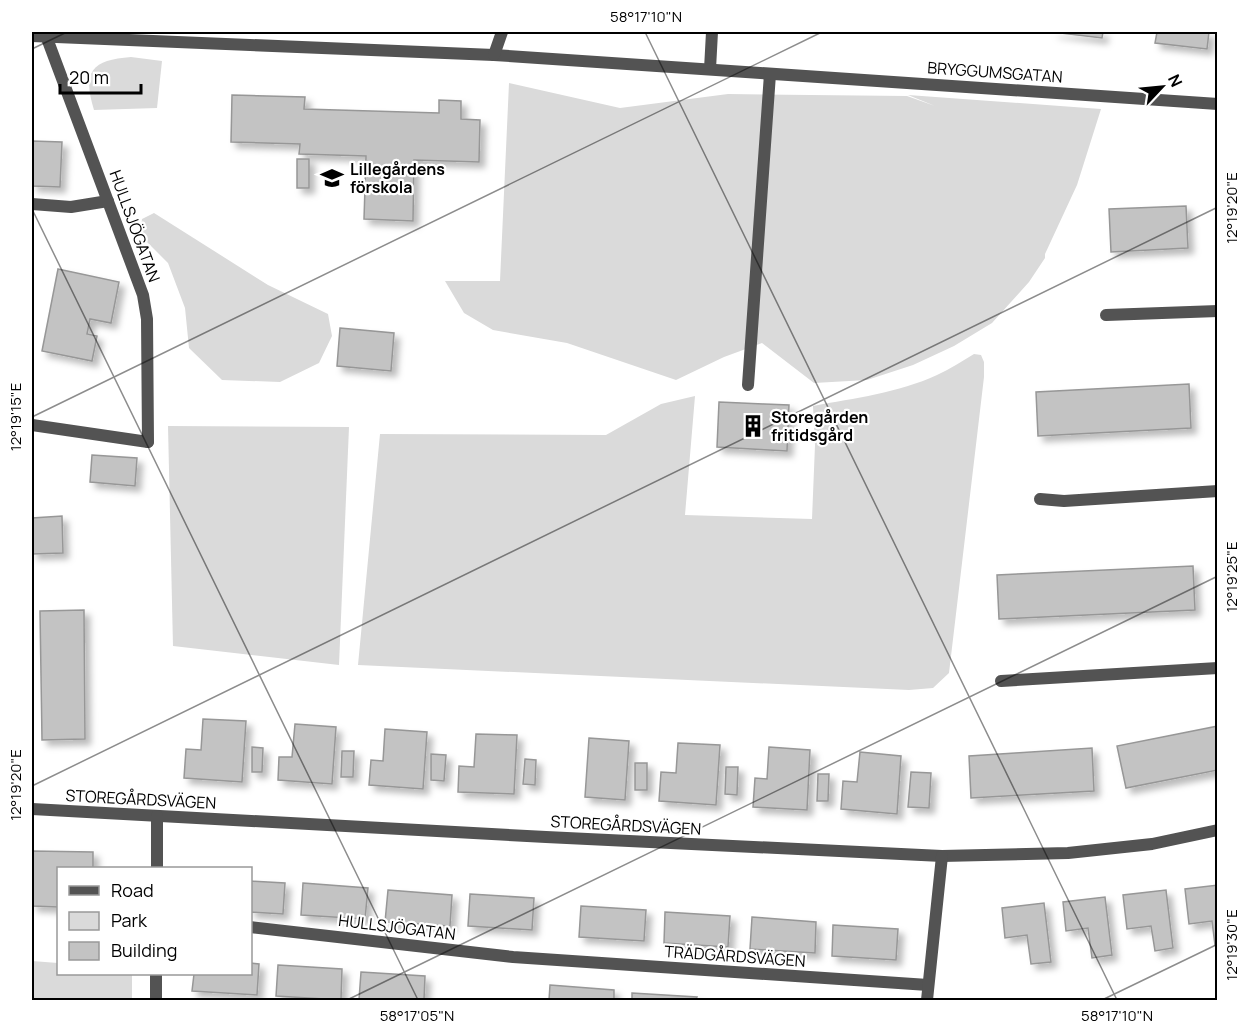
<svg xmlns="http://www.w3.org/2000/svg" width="1249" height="1032" viewBox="0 0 1249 1032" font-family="Manrope,sans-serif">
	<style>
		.green { fill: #dadada }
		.building { fill: #c3c3c3; stroke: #979797; stroke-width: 1.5; filter: url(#shadow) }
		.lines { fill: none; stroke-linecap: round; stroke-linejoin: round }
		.service { stroke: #535353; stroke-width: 12 }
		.minor { stroke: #535353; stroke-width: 12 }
		.ticks { fill: none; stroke: #000; stroke-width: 1.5; stroke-opacity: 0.45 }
		.labels { text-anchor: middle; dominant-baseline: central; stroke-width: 4.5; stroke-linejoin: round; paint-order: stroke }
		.street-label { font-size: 16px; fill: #000; stroke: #fff }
		.poi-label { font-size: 16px; font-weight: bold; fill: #000; stroke: #fff; text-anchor: start }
		.neatline { fill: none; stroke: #000; stroke-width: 2 }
		.ticks-label { font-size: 15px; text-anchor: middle; fill: #000 }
	</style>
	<defs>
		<filter id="shadow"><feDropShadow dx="5.5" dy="5.5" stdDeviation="3" flood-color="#0004"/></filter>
	</defs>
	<rect width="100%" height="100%" fill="#fff"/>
	<g class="green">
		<path d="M131,57L162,61L157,108L94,110C82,71 92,60 131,57Z"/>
		<polygon points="509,83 620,108 728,94 907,96 935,106 908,95 1101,109 1077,185 1045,254 1045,258 1029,282 992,323 954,346 913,365 867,380 814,383 762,343 724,357 676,380 567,343 493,330 464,313 445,281 500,281"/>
		<polygon points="154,213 268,285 328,314 332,336 319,363 280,382 222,380 189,348 185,308 168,263 140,235 142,219"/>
		<path d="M974,354L981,355L984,362V377L949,673L933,688L909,690L358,665L380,434L606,435L661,404L695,396L685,515L812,519L815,445L813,406C855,398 898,393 937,375C950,369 962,361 974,354Z"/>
		<polygon points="168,426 349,427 339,665 173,646"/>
		<polygon points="32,961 58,963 58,974 132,974 132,1000 32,1000"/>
	</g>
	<g class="building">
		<polygon points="1052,32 1103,32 1102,38"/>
		<polygon points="1157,32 1209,32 1207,49 1155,43"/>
		<polygon points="232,95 305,97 304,109 439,113 439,100 461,101 461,119 480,120 479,162 414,160 413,221 364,219 366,156 299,154 300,144 231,142"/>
		<polygon points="32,141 62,142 60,187 32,186"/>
		<rect x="297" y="159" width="12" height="29"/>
		<polygon points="1186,206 1188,248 1111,252 1109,209"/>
		<polygon points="58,269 119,282 111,323 90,319 87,334 97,336 92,361 42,351"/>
		<polygon points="340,328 394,333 391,371 337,366"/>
		<polygon points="1189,384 1191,428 1038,436 1036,392"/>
		<polygon points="719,402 789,405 787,451 717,447"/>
		<polygon points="92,455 137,458 135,486 90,482"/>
		<polygon points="62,516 63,553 32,554 32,518"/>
		<polygon points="1193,566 1195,610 999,619 997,575"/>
		<polygon points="84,610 85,739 42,740 40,611"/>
		<polygon points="203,719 246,721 242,782 184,778 186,749 201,750"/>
		<polygon points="295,724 336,727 332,784 278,780 279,757 292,757"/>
		<polygon points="1218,726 1218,770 1126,788 1117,746"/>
		<polygon points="385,729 427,732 423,789 369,785 371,760 383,761"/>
		<polygon points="476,734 517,735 514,794 458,792 459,766 474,767"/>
		<polygon points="589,738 629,741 625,800 585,797"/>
		<polygon points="678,743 720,745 716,805 659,801 661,772 676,773"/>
		<polygon points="252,747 263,748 262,772 252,772"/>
		<polygon points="769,747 810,750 807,810 753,807 755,778 767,779"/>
		<polygon points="1092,748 1094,791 971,798 969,756"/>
		<polygon points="342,751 354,751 353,777 341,777"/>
		<polygon points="860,752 901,756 897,814 841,809 843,781 857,782"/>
		<polygon points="431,754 446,755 444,781 431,780"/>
		<polygon points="525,759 536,760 535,785 523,784"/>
		<rect x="635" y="763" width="12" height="27"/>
		<polygon points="726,767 738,767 737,795 725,794"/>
		<polygon points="911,772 931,773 929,808 908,807"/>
		<polygon points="818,774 829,774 828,801 817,801"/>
		<polygon points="32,851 93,852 93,868 58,868 58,907 32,906"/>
		<polygon points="250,881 285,883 283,914 250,912"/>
		<polygon points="303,883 368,888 365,919 301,915"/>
		<polygon points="1218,885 1218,945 1215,945 1212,921 1189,924 1185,889"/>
		<polygon points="388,890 452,895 450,926 385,922"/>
		<polygon points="1166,890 1173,948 1155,951 1151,926 1127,929 1123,895"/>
		<polygon points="470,894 534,898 532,930 468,926"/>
		<polygon points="1105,897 1112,955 1092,958 1088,928 1066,931 1063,902"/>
		<polygon points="1044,903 1051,962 1031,964 1027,935 1005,938 1002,908"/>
		<polygon points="581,906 646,910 644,941 579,937"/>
		<polygon points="665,912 730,916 728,947 664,943"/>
		<polygon points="752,917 816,922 815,953 750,949"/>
		<polygon points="833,925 898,929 896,960 832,956"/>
		<polygon points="250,963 259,964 257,995 192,991 194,974 250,974"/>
		<polygon points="278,965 342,969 341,1000 276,996"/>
		<polygon points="361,972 425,976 424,1000 359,1000"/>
		<polygon points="550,985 614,990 614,1000 549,1000"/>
		<polygon points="632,993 697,997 696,1000 632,1000"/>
	</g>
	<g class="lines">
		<g class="service">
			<polyline points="710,69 712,32"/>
			<polyline points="32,204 71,207 108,201"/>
			<polyline points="1106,315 1218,311"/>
			<polyline points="748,385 770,74"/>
			<polyline points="32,425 148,442"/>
			<polyline points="1040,499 1064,501 1218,491"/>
			<polyline points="1001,681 1218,668"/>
		</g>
		<g class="minor">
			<polyline points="45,33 143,295 147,319 148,442"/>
			<polyline points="32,36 494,55 1218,104"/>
			<polyline points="494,55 502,32"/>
			<polyline points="32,809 546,837 942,856 1068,853 1152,844 1218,830"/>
			<polyline points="157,816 157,868"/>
			<polyline points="250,927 513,957 928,985"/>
			<polyline points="156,1000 156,974"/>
			<polyline points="927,1000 942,856"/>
		</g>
	</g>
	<path class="ticks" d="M645,32L1117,1000M32,49L67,32M32,209L418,1000M32,417L822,32M32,786L1218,207M347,1000L1218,576M1102,1000L1218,944"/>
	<defs>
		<g id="school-bare" transform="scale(1.8)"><path d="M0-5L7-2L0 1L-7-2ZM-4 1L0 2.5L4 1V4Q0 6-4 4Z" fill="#000" stroke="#fff" stroke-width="2.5" paint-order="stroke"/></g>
		<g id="building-bare" transform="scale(1.8)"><path d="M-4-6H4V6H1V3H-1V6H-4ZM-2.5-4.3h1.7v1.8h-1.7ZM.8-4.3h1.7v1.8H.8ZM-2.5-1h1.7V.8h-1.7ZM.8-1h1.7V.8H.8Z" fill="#000" stroke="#fff" stroke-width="2.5" paint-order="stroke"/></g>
	</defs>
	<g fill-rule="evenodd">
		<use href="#school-bare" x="332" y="178"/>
		<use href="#building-bare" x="753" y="426"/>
	</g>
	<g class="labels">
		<g class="street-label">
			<text transform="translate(995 72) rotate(4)">BRYGGUMSGATAN</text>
			<text transform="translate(135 226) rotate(70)">HULLSJÖGATAN</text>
			<text transform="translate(141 799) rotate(3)">STOREGÅRDSVÄGEN</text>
			<text transform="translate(626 825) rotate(3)">STOREGÅRDSVÄGEN</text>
			<text transform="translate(397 927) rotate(7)">HULLSJÖGATAN</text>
			<text transform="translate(735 956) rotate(4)">TRÄDGÅRDSVÄGEN</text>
		</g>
		<g class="poi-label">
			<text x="350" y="169">Lillegårdens<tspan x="350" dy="18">förskola</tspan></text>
			<text x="771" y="417">Storegården<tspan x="771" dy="18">fritidsgård</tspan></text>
		</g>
	</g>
	<rect width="1249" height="1032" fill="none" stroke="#ffffff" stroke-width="66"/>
	<rect x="57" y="867" width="195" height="108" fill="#ffffff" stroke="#999999" stroke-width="1.5"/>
	<rect x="69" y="886" width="30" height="9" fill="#535353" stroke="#999999" stroke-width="1.5"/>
	<text x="111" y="897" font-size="18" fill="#000000">Road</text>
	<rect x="69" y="912" width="30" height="18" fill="#dadada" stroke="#999999" stroke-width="1.5"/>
	<text x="111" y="927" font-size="18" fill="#000000">Park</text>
	<rect x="69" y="942" width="30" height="18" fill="#c3c3c3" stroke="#999999" stroke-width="1.5"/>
	<text x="111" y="957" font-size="18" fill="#000000">Building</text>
	<g transform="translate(1162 87) rotate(64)" stroke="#ffffff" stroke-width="4.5" paint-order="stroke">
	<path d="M0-4.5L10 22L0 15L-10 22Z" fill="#000000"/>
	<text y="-9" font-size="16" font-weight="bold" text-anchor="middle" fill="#000000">N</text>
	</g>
	<path d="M60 84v9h81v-9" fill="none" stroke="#000000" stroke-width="3"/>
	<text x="69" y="84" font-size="18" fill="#000000" stroke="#ffffff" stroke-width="4.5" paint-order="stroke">20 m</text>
	<rect x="33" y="33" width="1183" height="966" class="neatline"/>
	<g class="ticks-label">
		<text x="646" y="22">58°17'10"N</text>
		<text transform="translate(1232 208) rotate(-90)" y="5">12°19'20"E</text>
		<text transform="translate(16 417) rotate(-90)" y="5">12°19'15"E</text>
		<text transform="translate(1232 577) rotate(-90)" y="5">12°19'25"E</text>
		<text transform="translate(16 785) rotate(-90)" y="5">12°19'20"E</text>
		<text transform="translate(1232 945) rotate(-90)" y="5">12°19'30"E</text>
		<text x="417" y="1021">58°17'05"N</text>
		<text x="1117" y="1021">58°17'10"N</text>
	</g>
</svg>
